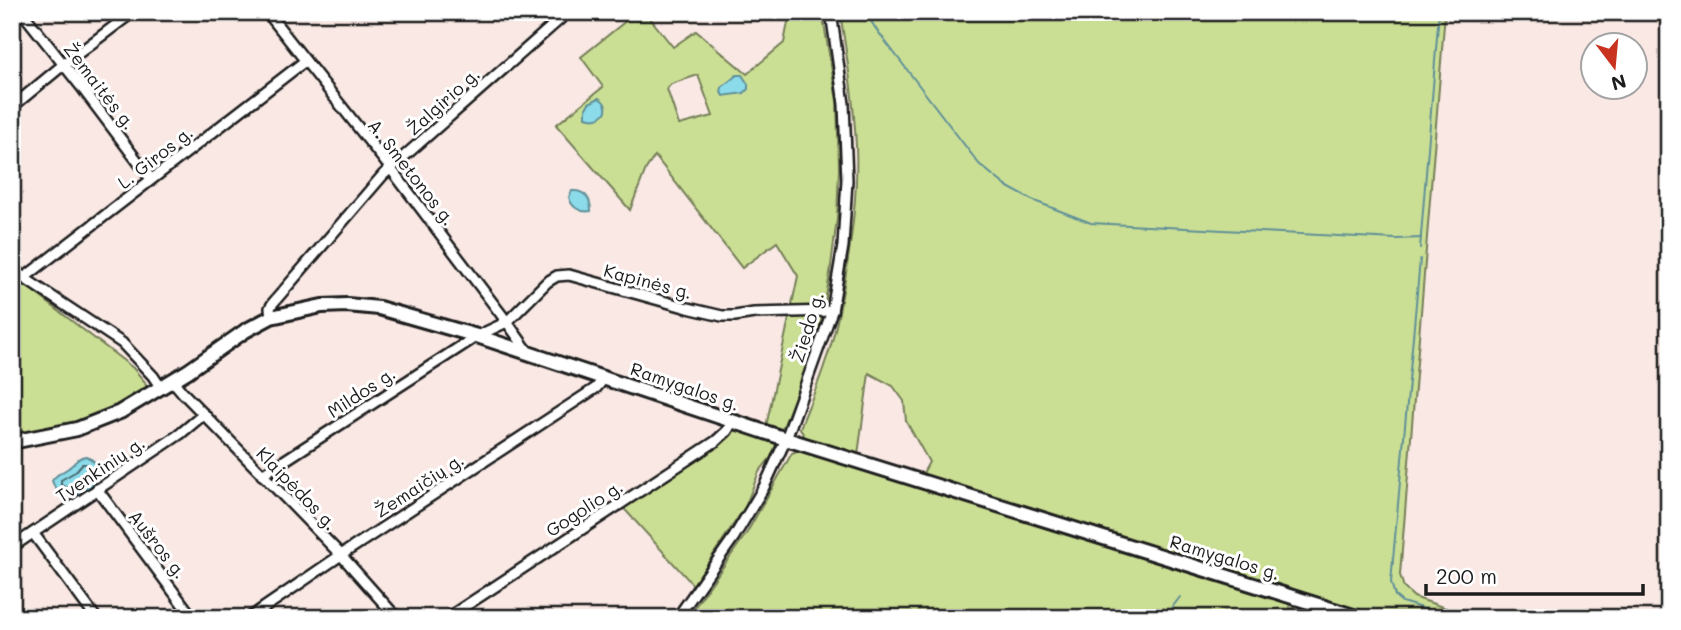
<svg xmlns="http://www.w3.org/2000/svg" width="1681" height="630" viewBox="0 0 1681 630" font-family="Mali,sans-serif">
	<style>
		.green { fill: #cbdf94; stroke: #747e58; stroke-width: 2; fill-rule: evenodd }
		.water { fill: #8cdbea; stroke: #5f8f98; stroke-width: 2 }
		.lines { fill: none; stroke-linecap: round; stroke-linejoin: round }
		.shore { stroke: #49686e; stroke-width: 2 }
		.stream { stroke: #5f8f98; stroke-width: 2 }
		.minor-casing { stroke: #1c1c1c; stroke-width: 14 }
		.major-casing { stroke: #1c1c1c; stroke-width: 18 }
		.minor { stroke: #fff; stroke-width: 9 }
		.major { stroke: #fff; stroke-width: 12 }
		.labels { text-anchor: middle; dominant-baseline: central; stroke-width: 6; stroke-linejoin: round; paint-order: stroke }
		.street-label { font-size: 18px; fill: #1c1c1c; stroke: #fff }
	</style>
	<rect width="100%" height="100%" fill="#f9e8e4"/>
	<filter id="ink" filterUnits="userSpaceOnUse"><feTurbulence type="fractalNoise" baseFrequency=".0143" numOctaves="2"/><feDisplacementMap in="SourceGraphic" scale="14" xChannelSelector="R" yChannelSelector="G"/><feConvolveMatrix kernelMatrix="1 2 1 2 8 2 1 2 1" color-interpolation-filters="sRGB"/></filter>
	<g filter="url(#ink)">
		<g class="green">
			<path d="M637,12H645L673,47L696,31L747,74L784,43L790,12H822L837,101L839,169L837,218L830,274L822,319L807,366L771,457L759,472L745,507L693,585L618,502L715,438L727,426L764,436L798,276L777,242L742,268L655,156L646,169L630,210L556,125L603,87L581,57ZM698,75L713,116L679,125L667,89L671,84Z"/>
			<path d="M840,12H1445L1400,575L1404,588L1414,597L1474,618H1383L922,475L929,462L906,421L904,401L893,386L869,373L858,455L805,438L800,428C808,407 818,385 825,363C835,336 840,308 845,279C852,235 858,190 856,146C854,101 847,57 840,12Z"/>
			<polygon points="12,275 133,368 145,382 147,390 111,409 76,422 12,435"/>
			<polygon points="800,450 807,450 1288,601 1291,609 1293,609 1294,604 1348,618 1324,618 1316,614 1301,612 1294,618 687,618 746,534 792,453"/>
		</g>
		<g class="water">
			<polygon points="737,75 742,75 748,84 748,89 744,93 723,96 721,92 722,87"/>
			<path d="M599,98C615,108 602,123 586,117V108L589,103Z"/>
			<path d="M572,191C585,190 591,199 591,211C580,213 571,207 569,197Z"/>
			<path d="M86,456C124,475 63,516 52,481C57,472 65,472 71,466C78,460 77,458 86,456Z"/>
		</g>
		<g class="lines">
			<path class="shore" d="M82,464H86C91,467 93,472 90,477C82,483 71,492 61,485V480L75,472Z"/>
			<g class="stream">
				<polyline points="865,12 876,29 979,164 1006,186 1032,200 1091,223 1396,239 1421,238"/>
				<polyline points="1420,248 1439,12"/>
				<polyline points="1420,259 1391,582 1395,596 1402,602 1454,618"/>
				<polyline points="1164,618 1180,597"/>
			</g>
			<g class="minor-casing">
				<g id="minor">
					<polyline points="22,12 83,89 151,179"/>
					<polyline points="267,12 391,169 507,322 529,353"/>
					<polyline points="544,12 553,24"/>
					<polyline points="12,107 63,65 133,12"/>
					<polyline points="12,267 24,278 122,343 153,376 161,388"/>
					<polyline points="24,278 305,61"/>
					<polyline points="271,317 270,308 273,303 383,175 568,12"/>
					<polyline points="172,380 183,393 341,555 397,618"/>
					<polyline points="262,475 477,336 507,322 547,282 557,276 569,275 688,308 722,316 735,316 754,313 832,311"/>
					<polyline points="97,489 193,618"/>
					<polyline points="33,533 96,618"/>
					<polyline points="12,547 180,434 204,414"/>
					<polyline points="249,618 341,555 596,388 601,382 603,377"/>
					<polyline points="447,618 716,441 727,431 733,421"/>
					<polyline points="677,618 734,537 764,487 786,439 832,311 843,246 847,180 844,104 831,12"/>
				</g>
			</g>
			<g class="major-casing">
				<polyline id="major" points="12,442 77,429 120,412 188,371 245,331 271,317 322,306 347,305 379,308 477,336 786,439 1360,618"/>
			</g>
			<use href="#minor" class="minor"/>
			<use href="#major" class="major"/>
		</g>
	</g>
	<g class="labels">
		<g class="street-label">
			<text transform="translate(100 86) rotate(52)">Žemaitės g.</text>
			<text transform="translate(443 101) rotate(-42)">Žalgirio g.</text>
			<text transform="translate(155 157) rotate(-38)">L. Giros g.</text>
			<text transform="translate(412 172) rotate(52)">A. Smetonos g.</text>
			<text transform="translate(648 281) rotate(15)">Kapinės g.</text>
			<text transform="translate(807 327) rotate(-73)">Žiedo g.</text>
			<text transform="translate(685 386) rotate(19)">Ramygalos g.</text>
			<text transform="translate(361 392) rotate(-33)">Mildos g.</text>
			<text transform="translate(100 469) rotate(-34)">Tvenkinių g.</text>
			<text transform="translate(419 485) rotate(-33)">Žemaičių g.</text>
			<text transform="translate(297 488) rotate(46)">Klaipėdos g.</text>
			<text transform="translate(584 508) rotate(-33)">Gogolio g.</text>
			<text transform="translate(158 544) rotate(52)">Aušros g.</text>
			<text transform="translate(1225 557) rotate(17)">Ramygalos g.</text>
		</g>
	</g>
	<rect width="1681" height="630" fill="none" stroke="#fff" stroke-width="42"/>
	<rect x="21" y="21" width="1639" height="588" fill="none" stroke="#1c1c1c" stroke-width="2.5" filter="url(#ink)"/>
	<g transform="translate(1614 66) rotate(164)"><circle r="33" fill="#ffffff" stroke="#a4a4a4" stroke-width="2"/>
	<path d="M0-5L12 26L0 18L-12 26Z" fill="#c8321e"/>
	<text y="-10" font-size="19" font-weight="bold" text-anchor="middle" fill="#1c1c1c">N</text>
	</g>
	<path d="M1426 584v10h217v-10" fill="none" stroke="#1c1c1c" stroke-width="3.5"/>
	<text x="1436" y="584" font-size="21" fill="#1c1c1c" stroke="#ffffff" stroke-width="5" paint-order="stroke">200 m</text>
</svg>
